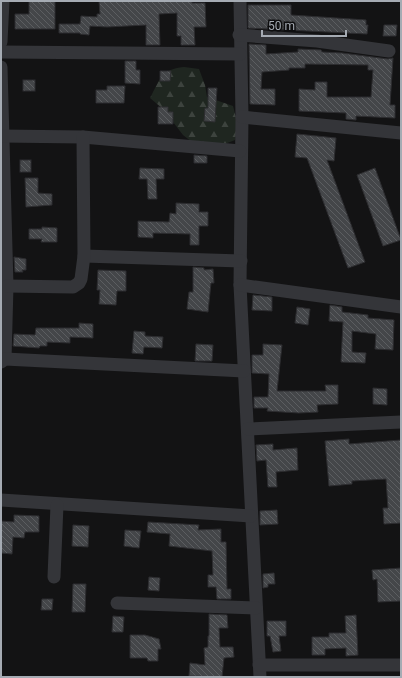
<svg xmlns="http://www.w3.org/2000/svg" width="402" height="678" viewBox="0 0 402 678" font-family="Roboto,sans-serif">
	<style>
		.forest { fill: url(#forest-firs) }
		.building { fill: url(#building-back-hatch); stroke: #2d2d30 }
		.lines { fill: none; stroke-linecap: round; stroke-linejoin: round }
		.minor { stroke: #343539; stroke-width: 13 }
	</style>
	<defs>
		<pattern id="forest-firs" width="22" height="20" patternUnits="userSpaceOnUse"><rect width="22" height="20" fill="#1f2620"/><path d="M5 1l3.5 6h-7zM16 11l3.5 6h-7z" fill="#3d433e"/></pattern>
		<pattern id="building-back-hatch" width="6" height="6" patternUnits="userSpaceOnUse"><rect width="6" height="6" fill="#444649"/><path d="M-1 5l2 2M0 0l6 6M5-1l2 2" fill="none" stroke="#5c5e61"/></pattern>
	</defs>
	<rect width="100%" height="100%" fill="#131314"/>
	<path class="forest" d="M184,67L199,69L205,85L207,97L233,106L238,125L235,140L217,147L197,146L183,135L163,109L150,98C161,78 160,70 184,67Z"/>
	<g class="building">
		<polygon points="29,1 55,1 55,29 15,29 15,14 29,14"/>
		<polygon points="99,1 192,1 192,3 205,3 206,27 194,27 195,45 181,45 181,36 177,36 177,13 159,14 160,45 146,45 146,25 107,27 90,26 89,35 80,34 80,33 59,33 59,24 80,24 81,16 97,17 97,14 100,14"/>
		<polygon points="248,5 291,5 291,15 366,20 366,25 368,25 367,34 248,28"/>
		<polygon points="384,25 397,25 396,36 383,36"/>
		<polygon points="249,44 266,45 266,54 298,52 298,49 321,50 322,52 342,53 388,59 393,58 390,105 395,105 395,118 356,116 356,120 346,119 346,113 299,111 299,89 315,90 315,82 327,82 327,97 371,97 373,70 368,70 368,65 305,64 305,68 289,68 289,70 262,72 261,89 275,89 275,105 250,104"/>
		<polygon points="125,61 136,61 136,70 140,70 140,84 125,83"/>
		<polygon points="160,71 171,71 170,81 160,81"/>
		<rect x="23" y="80" width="12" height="11"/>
		<polygon points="107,86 125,86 124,103 96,103 96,90 107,90"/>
		<polygon points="208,88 217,88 215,122 204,121 205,108 208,108"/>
		<polygon points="158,107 168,107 168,112 173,112 173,124 158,124"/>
		<polygon points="297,134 336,138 334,161 327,160 365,262 348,268 307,158 295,157"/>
		<polygon points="194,155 207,156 207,163 194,163"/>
		<rect x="20" y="160" width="11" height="12"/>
		<polygon points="140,168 164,169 164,179 156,179 157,199 148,199 147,179 139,179"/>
		<polygon points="375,168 401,240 383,246 357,175"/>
		<polygon points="25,178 38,178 38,193 52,194 52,205 26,207"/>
		<polygon points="176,203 199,204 199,212 208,212 208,226 199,226 199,245 190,245 190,234 153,233 153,238 138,237 138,221 169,222 170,213 176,214"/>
		<polygon points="42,227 57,228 57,242 41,242 42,239 29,239 29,229 42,229"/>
		<polygon points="14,257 26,259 26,270 22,270 23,272 15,272"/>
		<polygon points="193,267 204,268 204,270 213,269 214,283 211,283 208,312 187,309 189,292 193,292"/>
		<polygon points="98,270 126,271 126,291 117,291 116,305 99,304 100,290 97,290"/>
		<polygon points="253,295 272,297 272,311 252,310"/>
		<polygon points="330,305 342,307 342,312 368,315 368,318 394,320 393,350 375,349 376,334 352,331 352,352 366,353 365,363 341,362 343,322 329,321"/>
		<polygon points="297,307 310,309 308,325 295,323"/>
		<polygon points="79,323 93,324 93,338 70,337 70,343 47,342 47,346 40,346 39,348 13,346 14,334 35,335 36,328 79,328"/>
		<polygon points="134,331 145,332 145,336 163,337 162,348 144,347 143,354 132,353"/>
		<polygon points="196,344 213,345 212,361 195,361"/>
		<polygon points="263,344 282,345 277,391 326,391 325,385 338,385 338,404 317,405 318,412 299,413 267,411 268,408 254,408 254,397 268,397 269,374 252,373 252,355 263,355"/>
		<polygon points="373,388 387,389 387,405 373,404"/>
		<polygon points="349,439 349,444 401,440 401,523 384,524 383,508 388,508 386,479 352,481 352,484 329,486 325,441"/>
		<polygon points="273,444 273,450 297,448 298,470 276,472 277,487 268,487 266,460 257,461 256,445"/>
		<polygon points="277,510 278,524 260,525 260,511"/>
		<polygon points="14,515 39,516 39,532 25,532 24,538 13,537 12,554 1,553 1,521 14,522"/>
		<polygon points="148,522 199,525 198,530 221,529 221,542 226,542 227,589 231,589 231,599 217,599 216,587 208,587 208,575 213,575 212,551 169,546 170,534 147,532"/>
		<polygon points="73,525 89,526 88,547 72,546"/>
		<polygon points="125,530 141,531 139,548 124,546"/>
		<polygon points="401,568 401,601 378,602 377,579 373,580 372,570"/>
		<polygon points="274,573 275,584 268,584 268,587 263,588 263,574"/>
		<polygon points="149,577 160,578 159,591 148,590"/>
		<polygon points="73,584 86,584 85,612 72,612"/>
		<polygon points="42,599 53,599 52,610 41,610"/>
		<polygon points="209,614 227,615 228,628 219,628 220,647 233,647 234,657 224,658 222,677 189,676 190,663 205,665 204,648 208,647 208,636 209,636"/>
		<polygon points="356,615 358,655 346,656 346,648 325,649 325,655 312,655 312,637 329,637 329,633 346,633 345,616"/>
		<polygon points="113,616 124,617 123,632 112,632"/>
		<polygon points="267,621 286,621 286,636 279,636 281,651 273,652 270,636 267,636"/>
		<polygon points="130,635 145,635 159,639 161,649 158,649 158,661 148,661 147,658 130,658"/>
	</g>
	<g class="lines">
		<g class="minor">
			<polyline points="240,1 242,117 240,285 260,677"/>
			<polyline points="239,35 317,41 389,51"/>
			<polyline points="1,42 3,1"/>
			<polyline points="1,52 240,54"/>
			<polyline points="1,67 7,286 5,359"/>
			<polyline points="242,117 401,133"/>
			<polyline points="1,136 83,137 240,151"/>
			<polyline points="84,256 241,261"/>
			<polyline points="240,285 401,307"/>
			<polyline points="7,286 73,287 79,283 81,279 84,256 83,137"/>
			<polyline points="1,362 5,359 244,371"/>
			<polyline points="248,429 401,422"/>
			<polyline points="1,500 251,516"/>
			<polyline points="54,577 57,505"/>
			<polyline points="117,603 256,608"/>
			<polyline points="259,665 401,665"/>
		</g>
	</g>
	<rect width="402" height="678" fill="none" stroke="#a5abb3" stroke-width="4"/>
	<path d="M262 30v6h84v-6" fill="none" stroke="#a5abb3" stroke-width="2"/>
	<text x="268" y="30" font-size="12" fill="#a5abb3" stroke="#0e0e0f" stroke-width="3" paint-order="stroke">50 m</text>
</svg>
